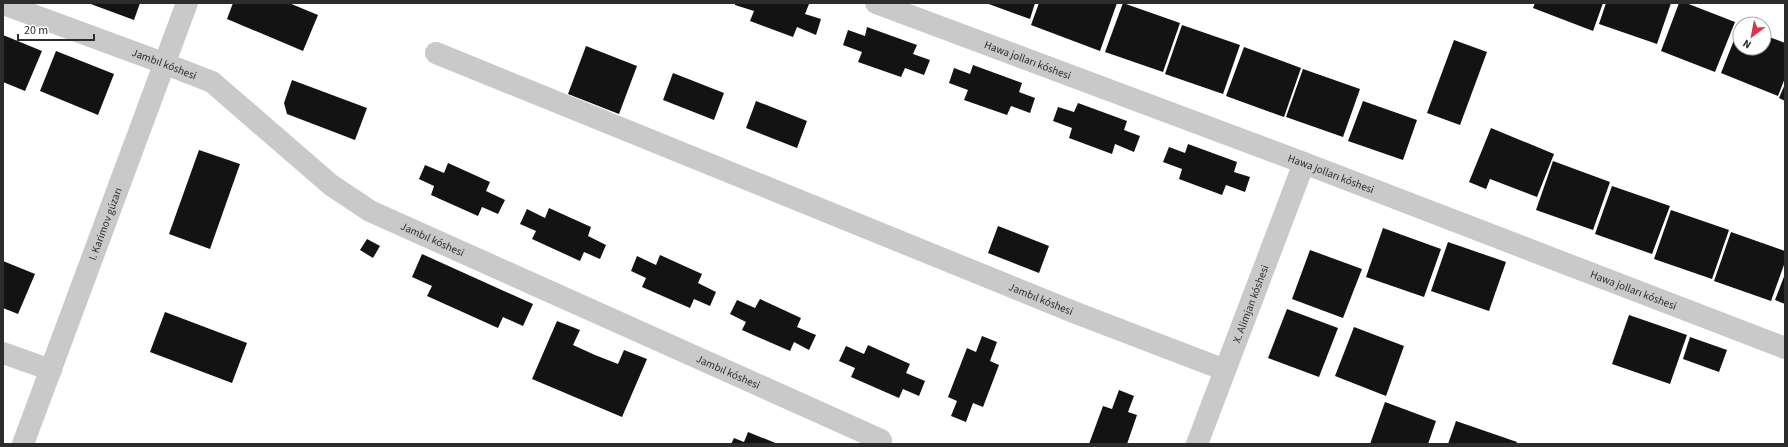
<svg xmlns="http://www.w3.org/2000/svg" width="1788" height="447" viewBox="0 0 1788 447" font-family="'Source Sans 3',sans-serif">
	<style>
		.building { fill: #131313 }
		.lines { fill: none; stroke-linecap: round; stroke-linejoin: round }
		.minor { stroke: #c9c9c9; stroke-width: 22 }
		.labels { text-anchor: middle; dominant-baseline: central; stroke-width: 4; stroke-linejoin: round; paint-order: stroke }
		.street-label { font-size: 11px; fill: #2c2c2c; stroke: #fff }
	</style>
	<rect width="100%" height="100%" fill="#fff"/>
	<g class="building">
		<polygon points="88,3 140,3 134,20"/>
		<polygon points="233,3 289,3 318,15 303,51 227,19"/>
		<polygon points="735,3 806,3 809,4 805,14 821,19 816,35 797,27 793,37 750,21 754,11 735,5"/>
		<polygon points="986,3 1035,3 1030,19"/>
		<polygon points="1039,3 1117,3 1100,51 1031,25"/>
		<polygon points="1123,3 1180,23 1163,72 1105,52"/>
		<polygon points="1535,3 1603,3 1593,31 1533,8"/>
		<polygon points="1606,3 1671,3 1657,44 1599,24"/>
		<polygon points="1679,3 1686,3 1735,22 1715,72 1661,51"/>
		<polygon points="1182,25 1240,45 1223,94 1165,74"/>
		<polygon points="1740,25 1740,48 1764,48 1764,35 1785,43 1785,78 1778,96 1721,73"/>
		<polygon points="867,27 917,45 913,54 930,60 924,75 905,68 901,77 858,62 862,52 843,45 848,30 865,36"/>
		<polygon points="3,35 42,51 25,91 3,82"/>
		<polygon points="1454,40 1487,52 1460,125 1427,113"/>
		<polygon points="586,46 637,66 619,114 568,94"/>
		<polygon points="1244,47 1301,68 1284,117 1226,96"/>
		<polygon points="56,51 114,74 98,115 40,91"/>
		<polygon points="973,65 1022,83 1019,92 1035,98 1030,113 1011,106 1007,115 964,100 968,90 949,83 954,68 970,74"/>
		<polygon points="1303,69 1360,89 1343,137 1286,117"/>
		<polygon points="673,73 724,93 714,120 663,100"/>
		<polygon points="292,80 367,108 355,140 287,114 284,103"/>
		<polygon points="1785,84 1785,101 1779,98"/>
		<polygon points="756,101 807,121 797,148 746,128"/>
		<polygon points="1363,101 1417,120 1403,160 1348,141"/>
		<polygon points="1078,103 1127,121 1124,130 1140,136 1134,152 1115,144 1112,154 1069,138 1072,128 1053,121 1058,107 1074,112"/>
		<polygon points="1491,128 1554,154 1537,197 1490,179 1486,189 1469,182"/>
		<polygon points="1188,144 1237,162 1234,172 1250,177 1245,192 1226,185 1222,195 1179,179 1182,169 1163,162 1169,147 1185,153"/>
		<polygon points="199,150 240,164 210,249 169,234"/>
		<polygon points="1553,161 1610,182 1593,230 1536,210"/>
		<polygon points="448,163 490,182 486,191 505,200 498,214 482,207 478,216 431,195 434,186 419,179 425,165 444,173"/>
		<polygon points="1612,186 1670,206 1652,254 1595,234"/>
		<polygon points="549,208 591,227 588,236 606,245 600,259 584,252 580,261 532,239 536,231 520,224 527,209 545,218"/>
		<polygon points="1671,210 1729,230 1712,279 1654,259"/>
		<polygon points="998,226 1049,246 1039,273 988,253"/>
		<polygon points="1383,228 1441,249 1424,297 1366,277"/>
		<polygon points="1731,232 1785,251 1785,262 1771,301 1714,281"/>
		<polygon points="367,239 380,246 373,258 360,250"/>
		<polygon points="1448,242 1506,262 1489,311 1431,291"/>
		<polygon points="1310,250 1362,269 1343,318 1292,299"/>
		<polygon points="422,254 533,304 523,326 503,317 498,328 427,296 432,286 412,277"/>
		<polygon points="660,255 702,274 698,283 716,292 710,306 694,299 690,308 642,287 646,278 631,271 637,256 656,265"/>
		<polygon points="3,261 35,274 18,314 3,308"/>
		<polygon points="1785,274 1785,304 1775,300"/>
		<polygon points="760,299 801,318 797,327 816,335 809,350 794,342 790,351 742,330 746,322 730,314 737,300 755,308"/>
		<polygon points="1287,309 1338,328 1319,377 1268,358"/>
		<polygon points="165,312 247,343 232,383 150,352"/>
		<polygon points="1629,315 1687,335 1670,384 1612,364"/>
		<polygon points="557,321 580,330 573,345 595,355 618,364 624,350 647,359 622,417 532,379"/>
		<polygon points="1354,327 1404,346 1386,396 1335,376"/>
		<polygon points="982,336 997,342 990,361 999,365 983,407 973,403 966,422 951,416 957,401 948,397 967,348 976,352"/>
		<polygon points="1690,337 1727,350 1719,372 1683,359"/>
		<polygon points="868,345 910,364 906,373 925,381 919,396 903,389 899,398 851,377 855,368 839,361 846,346 864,354"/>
		<polygon points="1119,390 1134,396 1128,412 1137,415 1127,444 1089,444 1103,406 1112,409"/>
		<polygon points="1385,402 1436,421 1428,444 1370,444"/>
		<polygon points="1456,421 1517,442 1516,444 1448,444"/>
		<polygon points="748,432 778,444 731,444 734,438 744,442"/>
	</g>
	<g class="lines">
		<g class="minor">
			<path id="s1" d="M876,3L1304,163L1785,348"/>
			<path id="s2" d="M3,4L166,64L212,82L331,185L370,211L881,440L879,444"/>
			<path id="s3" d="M436,53L1076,313L1225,370"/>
			<polyline points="3,353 51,370"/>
			<path id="s4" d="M23,444L187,3"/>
			<path id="s5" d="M1197,444L1304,163"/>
		</g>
	</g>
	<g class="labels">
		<g class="street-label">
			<text stroke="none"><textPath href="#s1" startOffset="162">Hawa jolları kóshesi</textPath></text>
			<text stroke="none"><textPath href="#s2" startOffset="172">Jambıl kóshesi</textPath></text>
			<text stroke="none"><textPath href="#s1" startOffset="486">Hawa jolları kóshesi</textPath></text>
			<text stroke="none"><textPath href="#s4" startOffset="235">I. Karimov gúzarı</textPath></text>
			<text stroke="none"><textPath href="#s2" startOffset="496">Jambıl kóshesi</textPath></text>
			<text stroke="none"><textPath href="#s1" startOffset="810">Hawa jolları kóshesi</textPath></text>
			<text stroke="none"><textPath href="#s3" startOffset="653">Jambıl kóshesi</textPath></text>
			<text stroke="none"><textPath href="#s5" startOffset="150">X. Alimjan kóshesi</textPath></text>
			<text stroke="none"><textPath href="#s2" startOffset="820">Jambıl kóshesi</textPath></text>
		</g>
	</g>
	<rect width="1788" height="447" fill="none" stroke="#2c2c2c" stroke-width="8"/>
	<g transform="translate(1752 36) rotate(212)"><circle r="19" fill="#ffffff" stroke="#ababab"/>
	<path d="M0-3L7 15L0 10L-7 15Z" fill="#df3248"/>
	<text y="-6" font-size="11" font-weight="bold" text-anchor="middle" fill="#2c2c2c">N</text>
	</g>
	<path d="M18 34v6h76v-6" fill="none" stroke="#2c2c2c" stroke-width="2"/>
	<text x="24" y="34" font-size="12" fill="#2c2c2c" stroke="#ffffff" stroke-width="3" paint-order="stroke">20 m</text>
</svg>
